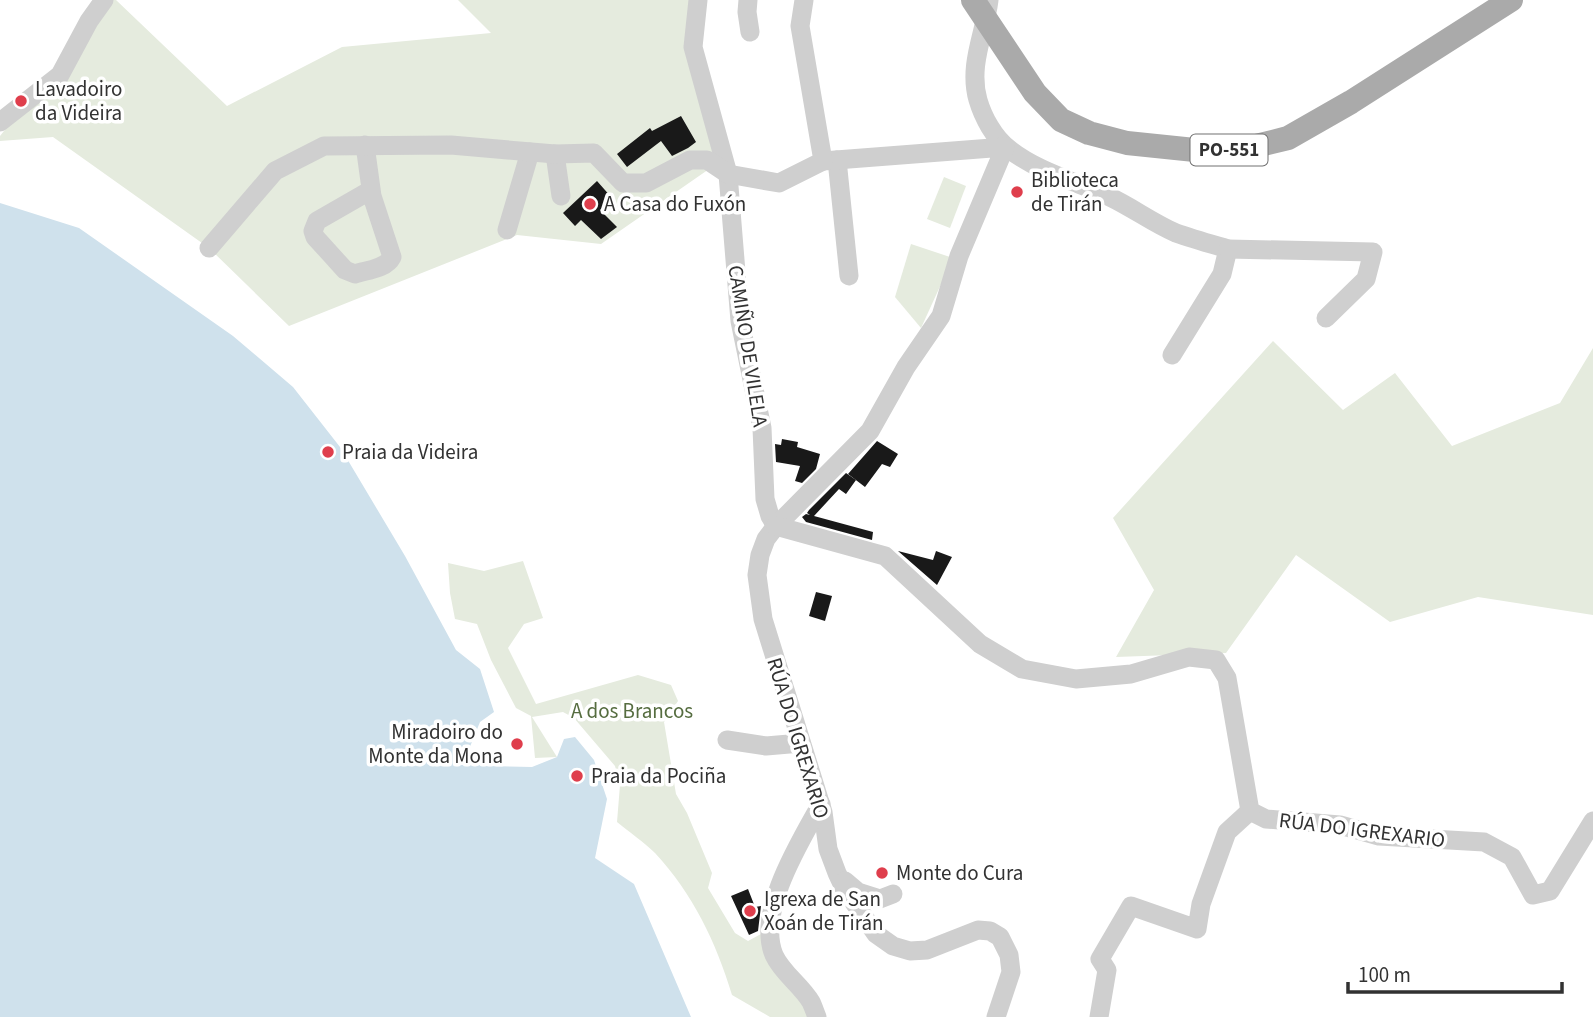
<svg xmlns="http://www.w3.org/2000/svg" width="1593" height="1017" viewBox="0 0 1593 1017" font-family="'Source Sans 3',sans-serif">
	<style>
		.green { fill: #e5ebde }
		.water { fill: #cfe1ec }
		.building { fill: #191919 }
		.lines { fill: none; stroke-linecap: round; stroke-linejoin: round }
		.minor { stroke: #cfcfcf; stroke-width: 19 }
		.major { stroke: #aaa; stroke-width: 24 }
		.poi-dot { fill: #df3e4c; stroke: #fff; stroke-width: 2.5 }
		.labels { text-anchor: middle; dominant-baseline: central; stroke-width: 7; stroke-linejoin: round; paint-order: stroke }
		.shield { fill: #fff; stroke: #707070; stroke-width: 2 }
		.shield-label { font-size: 19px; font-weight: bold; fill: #323232 }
		.poi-label { font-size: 21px; fill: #323232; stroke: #fff; text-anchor: start }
		.street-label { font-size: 21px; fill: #323232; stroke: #fff }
		.park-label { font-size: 21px; fill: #566d40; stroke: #fff }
	</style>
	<rect width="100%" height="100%" fill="#fff"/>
	<g class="green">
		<polygon points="108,0 116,0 227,106 342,47 491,33 458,0 696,0 714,162 712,167 601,244 517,235 289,326 209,248 53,137 0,141 0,136"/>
		<polygon points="944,177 966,186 950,228 927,219"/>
		<polygon points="911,244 953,258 921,328 895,297"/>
		<polygon points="1273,341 1343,410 1395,373 1452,446 1560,403 1593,348 1593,615 1478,597 1390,622 1296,555 1226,653 1116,657 1154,590 1113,518"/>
		<path d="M523,561L543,618L524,624L508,648L536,704L638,675L671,685L678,701L664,722L676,794L687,813L712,873L708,888L735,933L748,941L761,934L816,1017H770L732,995C716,942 693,894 655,853C644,842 629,832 617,822L620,785L615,766L574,718L563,712L532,717L557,757L535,758L531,716L516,708L491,660L477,624L455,619L450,593L448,563L484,571Z"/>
	</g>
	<polygon class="water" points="0,203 79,228 233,336 293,387 340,447 405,556 456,650 480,669 494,712 480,722 467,754 489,766 532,767 557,757 564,739 575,737 594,760 607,799 595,858 634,884 691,1017 0,1017"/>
	<g class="building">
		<polygon points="681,116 696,142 688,148 672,156 661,141 627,167 617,154 650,128 652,131"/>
		<polygon points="597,181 612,198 600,210 617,227 601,239 581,220 575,226 563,213"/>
		<polygon points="782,439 798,442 797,447 820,454 816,469 802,483 795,481 800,466 776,462 775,444 781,445"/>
		<polygon points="877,441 898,454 890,467 882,464 865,487 848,474"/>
		<polygon points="846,473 856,480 846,494 839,489 814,516 873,532 872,540 806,522 802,517 806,514 810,515 807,513 809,510"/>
		<polygon points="898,551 933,560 936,551 952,557 937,585"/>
		<polygon points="816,592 832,596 825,621 809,616"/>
		<polygon points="748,889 755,907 761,906 758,931 749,935 731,896"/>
	</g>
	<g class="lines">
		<g class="minor">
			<polyline points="698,0 693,47 728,174 740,321 762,428 765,499 770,516 776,526"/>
			<polyline points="748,0 747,12 750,32"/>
			<path d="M989,0C985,33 968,65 978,100C983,117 994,138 1009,149C1038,172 1077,182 1110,197C1133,208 1153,223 1176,233C1193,239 1211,244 1228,249L1222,274L1172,355"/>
			<polyline points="0,122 60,75 89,21 104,0"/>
			<path d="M365,145L372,196L392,257C386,269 367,270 355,274L345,270L315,237L313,231L317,221L371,190"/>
			<polyline points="555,154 561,196"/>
			<polyline points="837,160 849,276"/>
			<polyline points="823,161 1005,147 959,256 941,316 906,367 870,431 776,526 766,539 760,555 757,575 763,619 823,812 828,849 837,873 844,888 876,934 893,946 910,951 927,950 978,930 990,931 1000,937 1009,955 1011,972 996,1017"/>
			<polyline points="507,230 530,152"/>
			<polyline points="209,248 275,171 324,146 451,145 555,154 594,153 623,183 646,183 690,160 707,160 728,174 779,183 823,161 800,26 804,0"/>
			<polyline points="1228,249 1373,252 1366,279 1326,318"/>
			<polyline points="776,526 885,556 980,644 1022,669 1076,679 1131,674 1189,657 1216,660 1227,678 1250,811 1266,819 1340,825 1379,836 1484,842 1512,857 1533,895 1550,891 1593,821"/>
			<polyline points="727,740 766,746 801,743"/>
			<polyline points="845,881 858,892 880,899 893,894"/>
			<path d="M817,1017C815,1012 813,1006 811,1002C801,985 782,973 774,955C756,912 800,842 821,804"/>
			<polyline points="1099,1017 1107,970 1100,959 1131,906 1197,929 1201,904 1227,832 1250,811"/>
		</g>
		<polyline class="major" points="973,0 1035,93 1061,120 1089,133 1127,143 1214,152 1248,148 1288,138 1351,102 1511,0"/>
	</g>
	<g class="poi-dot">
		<circle cx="21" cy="101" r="7"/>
		<circle cx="1017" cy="192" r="7"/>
		<circle cx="590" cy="204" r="7"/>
		<circle cx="328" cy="452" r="7"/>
		<circle cx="517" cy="744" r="7"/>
		<circle cx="577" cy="776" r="7"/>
		<circle cx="882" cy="873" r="7"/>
		<circle cx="750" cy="911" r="7"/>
	</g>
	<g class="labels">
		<rect class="shield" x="1190.5" y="134.5" width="77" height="31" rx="5"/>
		<g class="shield-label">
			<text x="1229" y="150">PO-551</text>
		</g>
		<g class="poi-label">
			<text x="35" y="89">Lavadoiro<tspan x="35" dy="24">da Videira</tspan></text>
			<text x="1031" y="180">Biblioteca<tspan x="1031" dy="24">de Tirán</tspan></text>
			<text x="604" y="204">A Casa do Fuxón</text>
			<text x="342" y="452">Praia da Videira</text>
			<text x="503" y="732" text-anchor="end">Miradoiro do<tspan x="503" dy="24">Monte da Mona</tspan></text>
			<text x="591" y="776">Praia da Pociña</text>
			<text x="896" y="873">Monte do Cura</text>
			<text x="764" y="899">Igrexa de San<tspan x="764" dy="24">Xoán de Tirán</tspan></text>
		</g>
		<g class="street-label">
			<text transform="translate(748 346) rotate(81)">CAMIÑO DE VILELA</text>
			<text transform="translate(798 738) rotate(73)">RÚA DO IGREXARIO</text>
			<text transform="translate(1362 830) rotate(7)">RÚA DO IGREXARIO</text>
		</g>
		<g class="park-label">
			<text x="632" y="711">A dos Brancos</text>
		</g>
	</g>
	<path d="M1348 982v10h214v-10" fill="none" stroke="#323232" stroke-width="3.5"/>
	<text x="1358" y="982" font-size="21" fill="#323232" stroke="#ffffff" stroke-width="5" paint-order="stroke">100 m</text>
</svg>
